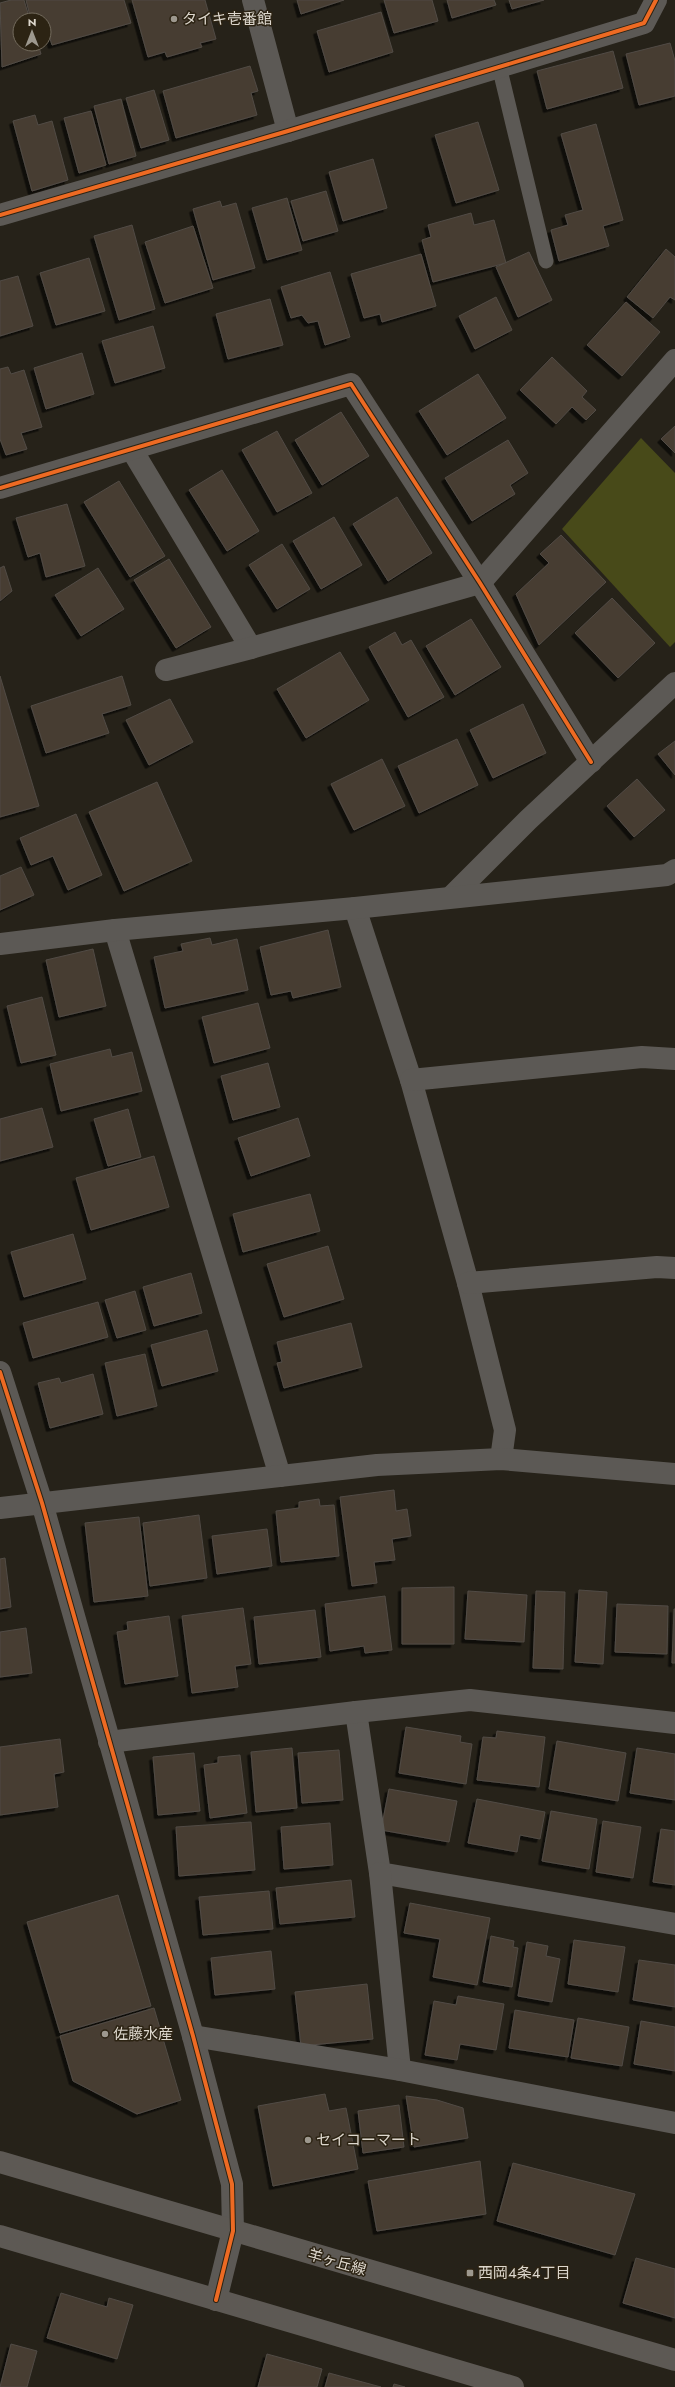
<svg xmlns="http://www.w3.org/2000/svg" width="675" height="2387" viewBox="0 0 675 2387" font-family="Jost,'Noto Sans JP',sans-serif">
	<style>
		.green { fill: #484a19 }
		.building { fill: #473d33; stroke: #514b45; filter: url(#shadow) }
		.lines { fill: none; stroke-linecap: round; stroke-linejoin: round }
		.lane { stroke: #5c5955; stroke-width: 15 }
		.street { stroke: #5c5955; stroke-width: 22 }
		.primary { stroke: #5d5954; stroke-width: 22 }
		.cycleway-casing { stroke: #2c2313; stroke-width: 6 }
		.cycleway { stroke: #ed6a23; stroke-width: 4 }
		.poi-dot { fill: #9d988e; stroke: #2c2313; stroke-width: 1.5 }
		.labels { text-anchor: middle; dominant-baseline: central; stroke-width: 3; stroke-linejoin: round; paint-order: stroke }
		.poi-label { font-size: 15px; fill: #ddd7cd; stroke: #2c2313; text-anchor: start }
		.street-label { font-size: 15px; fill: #ddd7cd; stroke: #2c2313 }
	</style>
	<defs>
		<filter id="shadow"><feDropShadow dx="-3.5" dy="3.5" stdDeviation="0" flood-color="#0009"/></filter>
	</defs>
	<rect width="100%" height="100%" fill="#262219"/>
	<polygon class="green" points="641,438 675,473 675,642 670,647 562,529"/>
	<g class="building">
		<polygon points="11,0 24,0 30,20 20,20 20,44 38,44 41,54 2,67 0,3"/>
		<polygon points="26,0 124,0 131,23 52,45 44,20 31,20"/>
		<polygon points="132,0 205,0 216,39 200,43 202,47 167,57 165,52 148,57"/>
		<polygon points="297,0 344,0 301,14"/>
		<polygon points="384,0 432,0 438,21 394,33"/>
		<polygon points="447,0 494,0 496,5 452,18"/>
		<polygon points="509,0 544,0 512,9"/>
		<polygon points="381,12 393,52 329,72 317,31"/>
		<polygon points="670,43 675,61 675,96 639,105 626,54"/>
		<polygon points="613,51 623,88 547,109 537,71"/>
		<polygon points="250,66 258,91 251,93 257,115 176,138 163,91"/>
		<polygon points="154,90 169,140 141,148 126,98"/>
		<polygon points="121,99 136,156 109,164 94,106"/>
		<polygon points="91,111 106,165 79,173 64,118"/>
		<polygon points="35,115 38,125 52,121 68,180 32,191 13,121"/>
		<polygon points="478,122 499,190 456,203 435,135"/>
		<polygon points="596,124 623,220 603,226 609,246 559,261 551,230 568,225 565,215 583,210 561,134"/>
		<polygon points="373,159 387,208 343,221 329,172"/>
		<polygon points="326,191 338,231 303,241 291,201"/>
		<polygon points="287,198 302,250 267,260 252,208"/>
		<polygon points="220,201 222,207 236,203 255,268 213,280 193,209"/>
		<polygon points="471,213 474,225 494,220 506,263 433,282 422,240 431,237 428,225"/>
		<polygon points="132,225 155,309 119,320 94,236"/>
		<polygon points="193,226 213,288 165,303 145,242"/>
		<polygon points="666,249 675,257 675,300 670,297 653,318 627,297"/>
		<polygon points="529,252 552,300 518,317 496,267"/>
		<polygon points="421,254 436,306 382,322 380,314 364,318 351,274"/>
		<polygon points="89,258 105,311 56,325 40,273"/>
		<polygon points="330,272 350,337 325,345 318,321 308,323 302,315 291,318 281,287"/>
		<polygon points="18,276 33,326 0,336 0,281"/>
		<polygon points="496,297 512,330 475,349 459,316"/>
		<polygon points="270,299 283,345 228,359 216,314"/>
		<polygon points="626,302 660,332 622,376 587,345"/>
		<polygon points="153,326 165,368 115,383 102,341"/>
		<polygon points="82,353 94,394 46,409 34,368"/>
		<polygon points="552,357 587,391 582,397 596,410 586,420 572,407 556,424 520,390"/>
		<polygon points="8,367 11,374 24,370 42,427 21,433 27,449 6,455 0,439 0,369"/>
		<polygon points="478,374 506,418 447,455 419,411"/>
		<polygon points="341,412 369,456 322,485 295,440"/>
		<polygon points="675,426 675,453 661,439"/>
		<polygon points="277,431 312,493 277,512 242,450"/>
		<polygon points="508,440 528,473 510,485 515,494 472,521 445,478"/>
		<polygon points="222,470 259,531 227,551 189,490"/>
		<polygon points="119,481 165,556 130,577 84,502"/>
		<polygon points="397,497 432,553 388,581 353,524"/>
		<polygon points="67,504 85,566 46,577 40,553 28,557 16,518"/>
		<polygon points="334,517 362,565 321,589 293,541"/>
		<polygon points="561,535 606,582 539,645 516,594 549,563 540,554"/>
		<polygon points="282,544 310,589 277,609 249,565"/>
		<polygon points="169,559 211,627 176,648 134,580"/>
		<polygon points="4,566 12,591 0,601 0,568"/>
		<polygon points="98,568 124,609 81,636 55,595"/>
		<polygon points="612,598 655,643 618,678 575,633"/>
		<polygon points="471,619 501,667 455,695 426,646"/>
		<polygon points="395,632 402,645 411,640 444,697 408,717 369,647"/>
		<polygon points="340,652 369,700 306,738 277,689"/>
		<polygon points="0,676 39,806 0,817"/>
		<polygon points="122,676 131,705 102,714 109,733 46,753 31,706"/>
		<polygon points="170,699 193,742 149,765 126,720"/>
		<polygon points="523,704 546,753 493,778 470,730"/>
		<polygon points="457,739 478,785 419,813 398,766"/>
		<polygon points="675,741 675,775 658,754"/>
		<polygon points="382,759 405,806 354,830 331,784"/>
		<polygon points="637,779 665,810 634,837 607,806"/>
		<polygon points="157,782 192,861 124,891 89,812"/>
		<polygon points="76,814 102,875 68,890 53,856 31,865 20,838"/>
		<polygon points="21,867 34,895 0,910 0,876"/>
		<polygon points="328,930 341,987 293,998 291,991 271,995 260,947"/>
		<polygon points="210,938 212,945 237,939 248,990 165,1008 154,957 183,951 181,944"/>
		<polygon points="93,949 106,1006 59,1017 46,960"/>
		<polygon points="42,997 56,1055 21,1063 7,1006"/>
		<polygon points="258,1003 270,1048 214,1063 202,1017"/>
		<polygon points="110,1049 112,1057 132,1052 142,1091 61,1111 50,1064"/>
		<polygon points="268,1063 280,1107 233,1120 221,1076"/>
		<polygon points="42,1108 53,1147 0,1161 0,1119"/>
		<polygon points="128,1109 141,1157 108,1166 94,1119"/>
		<polygon points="298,1118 310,1156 251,1176 238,1138"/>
		<polygon points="154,1156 169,1207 91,1230 76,1178"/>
		<polygon points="310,1194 320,1231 243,1252 233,1214"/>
		<polygon points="73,1234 86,1279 24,1297 11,1252"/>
		<polygon points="328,1246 344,1299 284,1317 267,1264"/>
		<polygon points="191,1273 202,1313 154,1326 143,1287"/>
		<polygon points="135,1291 146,1330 117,1338 105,1300"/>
		<polygon points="98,1302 108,1337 33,1358 23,1323"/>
		<polygon points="351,1323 362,1367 284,1388 277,1363 282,1362 277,1342"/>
		<polygon points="207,1330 218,1371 162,1386 151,1345"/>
		<polygon points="145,1354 157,1406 117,1416 105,1363"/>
		<polygon points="93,1374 103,1414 50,1428 38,1383 59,1378 61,1383"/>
		<polygon points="394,1490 396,1511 407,1509 411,1536 392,1539 395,1560 374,1562 377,1583 352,1586 340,1497"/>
		<polygon points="319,1499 320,1506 334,1505 339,1556 281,1562 276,1511 299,1508 299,1502"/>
		<polygon points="199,1515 207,1578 150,1586 143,1523"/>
		<polygon points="139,1517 148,1596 94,1602 85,1523"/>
		<polygon points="267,1529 272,1566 217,1574 212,1536"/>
		<polygon points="5,1558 11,1607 0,1609 0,1559"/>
		<polygon points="454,1587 454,1644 402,1644 402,1588"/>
		<polygon points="579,1590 607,1592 603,1664 575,1662"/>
		<polygon points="468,1591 527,1595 524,1642 465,1639"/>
		<polygon points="536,1591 565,1592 563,1669 533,1668"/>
		<polygon points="385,1596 392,1650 365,1653 364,1646 330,1651 325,1604"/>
		<polygon points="617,1604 668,1606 667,1654 615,1652"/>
		<polygon points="243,1608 251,1664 235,1666 238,1687 192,1693 182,1616"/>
		<polygon points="674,1609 675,1609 675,1663 672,1663"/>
		<polygon points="315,1610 321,1657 259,1664 254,1617"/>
		<polygon points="169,1616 178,1676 125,1684 117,1632 128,1630 127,1622"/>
		<polygon points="26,1628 32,1673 0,1677 0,1632"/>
		<polygon points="406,1727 461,1736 460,1742 472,1744 466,1784 399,1773"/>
		<polygon points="497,1731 545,1737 539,1787 477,1780 483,1737 496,1738"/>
		<polygon points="60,1739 64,1772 54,1774 58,1807 0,1815 0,1747"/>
		<polygon points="557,1741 626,1753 618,1801 549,1789"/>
		<polygon points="292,1748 297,1808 256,1812 251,1752"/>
		<polygon points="637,1748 675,1754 675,1800 630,1793"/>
		<polygon points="339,1750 343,1800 302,1803 298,1753"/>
		<polygon points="194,1753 200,1811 158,1815 153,1757"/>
		<polygon points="240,1755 247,1813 210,1818 204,1765 218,1763 218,1757"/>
		<polygon points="389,1789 457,1801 449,1842 381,1830"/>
		<polygon points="477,1799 545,1812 540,1839 520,1835 517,1852 468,1843"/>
		<polygon points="551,1811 597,1819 589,1869 542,1861"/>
		<polygon points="603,1821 641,1827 633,1878 596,1872"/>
		<polygon points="251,1822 255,1870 179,1876 176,1827"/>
		<polygon points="330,1823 333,1865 284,1869 281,1827"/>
		<polygon points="661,1829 675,1831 675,1885 653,1882"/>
		<polygon points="351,1880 355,1917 280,1924 276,1888"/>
		<polygon points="269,1891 273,1929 203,1935 199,1897"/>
		<polygon points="118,1895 151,2006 60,2033 27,1922"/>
		<polygon points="410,1903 490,1918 477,1985 433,1977 440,1939 404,1933"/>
		<polygon points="491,1936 514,1941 513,1947 518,1948 512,1987 483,1982"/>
		<polygon points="574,1940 625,1947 618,1992 568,1984"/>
		<polygon points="527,1942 548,1946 546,1956 560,1959 552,2002 518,1996"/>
		<polygon points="271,1951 275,1989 215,1995 211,1958"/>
		<polygon points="639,1960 675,1965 675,2007 633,2000"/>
		<polygon points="367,1984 373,2039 301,2046 295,1992"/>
		<polygon points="458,1996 504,2004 496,2050 460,2044 457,2060 425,2055 434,2001 456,2005"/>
		<polygon points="154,2008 181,2100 137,2114 73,2081 60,2036"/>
		<polygon points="515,2010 574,2020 568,2057 509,2048"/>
		<polygon points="578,2018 629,2027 622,2066 571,2058"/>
		<polygon points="641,2021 675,2027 675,2071 634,2064"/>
		<polygon points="325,2094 329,2111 346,2108 358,2169 273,2186 258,2106"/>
		<polygon points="406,2096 437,2100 463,2108 468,2138 414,2147"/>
		<polygon points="399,2105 404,2147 363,2153 358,2111"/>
		<polygon points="480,2161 486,2214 377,2231 368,2181"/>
		<polygon points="513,2163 635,2194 615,2255 497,2221"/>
		<polygon points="636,2258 675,2269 675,2318 623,2303"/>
		<polygon points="61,2293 107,2307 109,2298 133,2305 117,2359 47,2338"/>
		<polygon points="11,2344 37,2351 27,2387 0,2387"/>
		<polygon points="267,2354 322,2369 317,2387 258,2387"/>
		<polygon points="329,2373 381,2387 325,2387"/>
		<polygon points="394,2384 405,2387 393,2387"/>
	</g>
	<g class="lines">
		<polyline class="lane" points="499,66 546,261"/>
		<g class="street">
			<polyline points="253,0 288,131"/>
			<polyline points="0,215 288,131 644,23 656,0"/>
			<polyline points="132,450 251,648"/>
			<polyline points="0,488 351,384 480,583 591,762"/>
			<polyline points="166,670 251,648 480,583 675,360"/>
			<polyline points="451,897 528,820 675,683"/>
			<polyline points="355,908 411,1080 468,1283 505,1430 501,1459"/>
			<polyline points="115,930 280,1476"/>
			<polyline points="0,944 115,930 355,908 667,875 675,870"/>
			<polyline points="411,1080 642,1057 675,1059"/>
			<polyline points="468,1283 657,1267 675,1268"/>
			<polyline points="0,1372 42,1503 193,2036 232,2184 233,2231 216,2300"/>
			<polyline points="0,1508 377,1465 501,1459 675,1474"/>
			<polyline points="356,1712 380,1873 675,1924"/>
			<polyline points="109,1742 356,1712 470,1700 675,1723"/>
			<polyline points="380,1873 400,2070"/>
			<polyline points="193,2036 400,2070 675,2123"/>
		</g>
		<g class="primary">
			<polyline points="0,2162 675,2360"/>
			<polyline points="0,2236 513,2387"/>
		</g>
		<g class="cycleway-casing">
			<g id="cycleway">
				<polyline points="0,215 288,131 644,23 656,0"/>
				<polyline points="0,488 351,384 480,583 591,762"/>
				<polyline points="0,1372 42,1503 193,2036 232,2184 233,2231 216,2300"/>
			</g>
		</g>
		<use href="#cycleway" class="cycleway"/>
	</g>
	<g class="poi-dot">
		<circle cx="174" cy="19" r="4"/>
		<circle cx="105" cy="2034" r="4"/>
		<circle cx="308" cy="2140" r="4"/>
		<rect x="466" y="2269" width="8" height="8" rx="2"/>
	</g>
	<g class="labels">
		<g class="poi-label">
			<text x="182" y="19">タイキ壱番館</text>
			<text x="113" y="2034">佐藤水産</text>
			<text x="316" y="2140">セイコーマート</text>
			<text x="478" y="2273">西岡4条4丁目</text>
		</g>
		<g class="street-label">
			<text transform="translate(337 2262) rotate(16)">羊ヶ丘線</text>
		</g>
	</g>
	<g transform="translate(32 32)"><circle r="19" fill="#2c2313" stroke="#736b5d"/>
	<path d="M0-3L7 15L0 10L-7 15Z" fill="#9d988e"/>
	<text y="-6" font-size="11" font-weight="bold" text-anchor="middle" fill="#ddd7cd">N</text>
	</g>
</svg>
